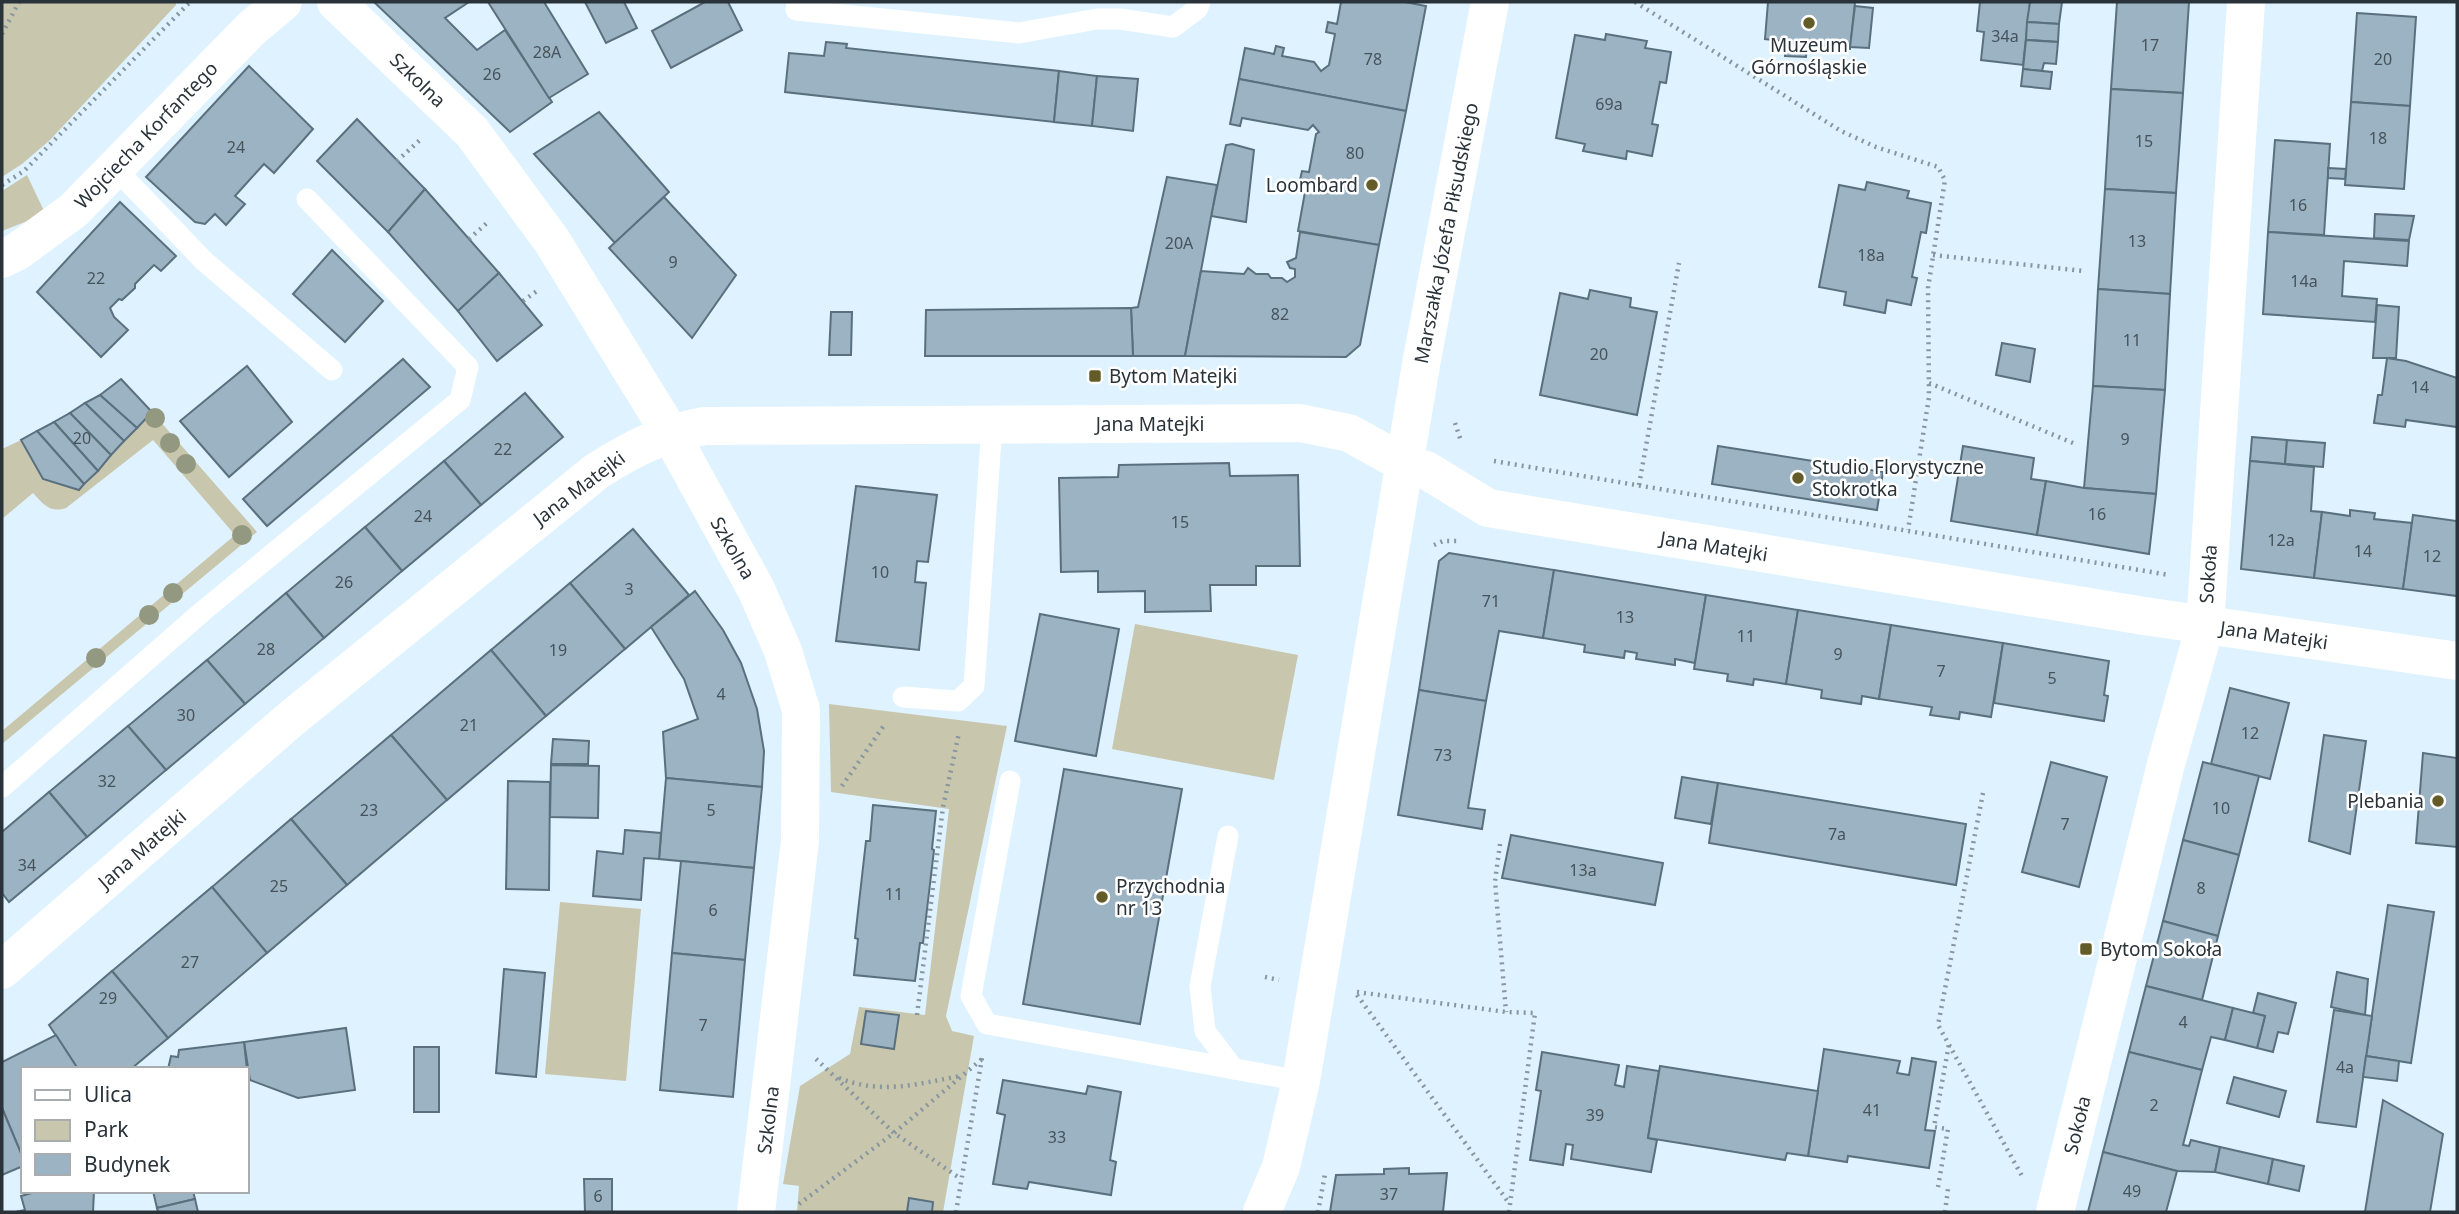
<svg xmlns="http://www.w3.org/2000/svg" width="2459" height="1214" viewBox="0 0 2459 1214" font-family="'Noto Sans',sans-serif">
	<style>
		.green { fill: #c9c6ae }
		.building { fill: #9bb3c2; stroke: #5a707e; stroke-width: 2 }
		.lines { fill: none; stroke-linecap: round; stroke-linejoin: round }
		.path { stroke: #8797a0; stroke-width: 4.5; stroke-dasharray: 2 5; stroke-linecap: butt }
		.service { stroke: #fff; stroke-width: 21 }
		.minor { stroke: #fff; stroke-width: 38 }
		.secondary { stroke: #fff; stroke-width: 38 }
		.tree { fill: #939881 }
		.poi-dot { fill: #635b28; stroke: #fff; stroke-width: 2.5 }
		.labels { text-anchor: middle; dominant-baseline: central; stroke-width: 5; stroke-linejoin: round; paint-order: stroke }
		.number-label { font-size: 16px; fill: #46535b }
		.poi-label { font-size: 19px; fill: #293339; stroke: #fff; text-anchor: start }
		.street-label { font-size: 19px; fill: #293339; stroke: #fff }
	</style>
	<rect width="100%" height="100%" fill="#def2ff"/>
	<g class="green">
		<polygon points="13,2 176,2 176,5 50,140 22,164 2,177 2,3"/>
		<polygon points="27,175 44,211 30,220 2,231 2,191"/>
		<path d="M152,412L257,532L2,744V731L235,535L153,440L66,508C50,513 44,505 33,493L2,519V449L21,440L43,479L79,490Z"/>
		<polygon points="1135,624 1298,655 1274,780 1112,749"/>
		<polygon points="829,704 1007,726 946,1016 952,1031 974,1036 943,1212 797,1212 799,1186 783,1184 800,1086 850,1054 859,1007 925,1015 949,809 831,792"/>
		<polygon points="560,902 641,909 626,1081 545,1074"/>
	</g>
	<g class="building">
		<polygon points="374,2 469,2 445,18 477,50 505,30 552,102 510,132"/>
		<polygon points="488,2 544,2 588,74 549,98"/>
		<polygon points="585,2 624,2 637,28 606,43"/>
		<polygon points="705,2 728,2 742,30 671,68 652,31"/>
		<polygon points="1341,2 1405,2 1426,6 1406,111 1239,79 1245,48 1274,54 1276,46 1284,48 1282,56 1314,62 1321,71 1329,65 1335,34 1326,32 1328,22 1337,24"/>
		<polygon points="1768,2 1855,2 1850,49 1765,39"/>
		<polygon points="1980,2 2030,2 2023,65 1981,60 1984,32 1977,31"/>
		<polygon points="2030,2 2062,2 2059,24 2027,22"/>
		<polygon points="2117,2 2189,2 2183,93 2111,89"/>
		<polygon points="1855,6 1873,8 1869,48 1850,47"/>
		<polygon points="2357,13 2416,17 2410,106 2351,102"/>
		<polygon points="2027,22 2059,24 2058,42 2026,40"/>
		<polygon points="1606,34 1647,41 1645,48 1671,52 1666,83 1660,82 1652,124 1658,125 1652,156 1627,151 1626,159 1583,151 1585,144 1556,138 1575,35 1605,40"/>
		<polygon points="2026,40 2058,42 2056,64 2044,63 2042,71 2023,69"/>
		<polygon points="826,42 847,44 846,48 1059,71 1054,122 785,92 789,53 824,56"/>
		<polygon points="1785,42 1807,44 1806,57 1785,56"/>
		<polygon points="249,66 313,129 274,173 264,164 235,196 245,204 226,225 215,214 205,224 195,222 146,177"/>
		<polygon points="2023,69 2052,72 2050,89 2021,86"/>
		<polygon points="1059,71 1097,76 1092,126 1054,122"/>
		<polygon points="1097,76 1138,79 1133,131 1092,126"/>
		<polygon points="1239,79 1406,111 1379,245 1298,231 1307,181 1300,180 1302,171 1309,172 1316,134 1319,132 1313,125 1308,130 1242,118 1240,126 1230,124"/>
		<polygon points="2111,89 2183,93 2176,193 2105,189"/>
		<polygon points="2351,102 2410,106 2404,189 2345,185"/>
		<polygon points="599,112 669,192 615,243 534,154"/>
		<polygon points="357,119 425,189 388,232 317,161"/>
		<polygon points="2275,140 2330,144 2324,235 2268,232"/>
		<polygon points="1232,144 1254,150 1246,222 1211,216 1226,145"/>
		<polygon points="2328,168 2346,169 2345,179 2328,178"/>
		<polygon points="1167,177 1217,185 1185,356 1133,356 1131,308 1138,307"/>
		<polygon points="1867,182 1909,191 1907,198 1931,203 1926,233 1921,232 1912,277 1917,278 1911,305 1887,300 1885,313 1844,305 1846,292 1819,287 1839,185 1865,190"/>
		<polygon points="425,189 499,273 458,311 388,232"/>
		<polygon points="2105,189 2176,193 2170,294 2098,289"/>
		<polygon points="664,197 736,275 692,338 609,248"/>
		<polygon points="120,202 176,256 161,271 154,265 135,284 135,288 122,300 119,299 110,308 114,317 128,330 101,357 37,292"/>
		<polygon points="2375,214 2414,216 2409,240 2374,238"/>
		<polygon points="1300,232 1379,245 1360,345 1346,357 1185,356 1201,271 1244,274 1248,268 1256,274 1268,274 1271,278 1282,278 1287,282 1295,277 1295,269 1290,268 1287,262 1296,258"/>
		<polygon points="2268,232 2409,241 2407,266 2344,261 2342,296 2377,299 2375,322 2263,314"/>
		<polygon points="332,250 383,301 345,342 293,294"/>
		<polygon points="499,273 542,325 497,361 458,311"/>
		<polygon points="2098,289 2170,294 2165,390 2093,386"/>
		<polygon points="1590,290 1631,298 1630,307 1657,312 1637,415 1540,395 1560,293 1588,299"/>
		<polygon points="2377,305 2399,307 2396,358 2373,358"/>
		<polygon points="1131,308 1133,356 925,356 926,310"/>
		<polygon points="831,312 852,312 851,355 829,355"/>
		<polygon points="2002,343 2035,349 2030,382 1996,375"/>
		<polygon points="2387,358 2406,361 2457,378 2457,427 2406,420 2405,427 2374,423 2378,395 2382,395"/>
		<polygon points="403,359 430,387 267,526 243,499"/>
		<polygon points="247,366 292,422 229,477 180,421"/>
		<polygon points="121,379 152,412 137,428 100,395"/>
		<polygon points="2093,386 2165,390 2156,494 2084,488"/>
		<polygon points="525,393 563,437 481,505 444,461"/>
		<polygon points="100,395 137,428 124,441 85,403"/>
		<polygon points="85,403 124,441 111,455 70,413"/>
		<polygon points="70,413 111,455 98,471 54,422"/>
		<polygon points="54,422 98,471 84,484 37,431"/>
		<polygon points="37,431 84,484 79,490 43,479 21,440"/>
		<polygon points="2252,437 2287,440 2285,464 2250,461"/>
		<polygon points="2287,440 2325,443 2323,467 2285,464"/>
		<polygon points="1718,446 1883,472 1877,510 1712,484"/>
		<polygon points="1963,446 2034,458 2031,479 2046,481 2037,535 1951,521"/>
		<polygon points="444,461 481,505 402,571 365,527"/>
		<polygon points="2250,461 2314,467 2311,511 2322,512 2314,578 2241,569"/>
		<polygon points="1229,463 1230,476 1298,475 1300,566 1256,566 1256,585 1210,585 1211,611 1145,612 1145,591 1098,592 1098,571 1061,572 1059,478 1118,477 1119,465"/>
		<polygon points="2046,481 2084,488 2156,494 2149,554 2037,535"/>
		<polygon points="856,486 937,495 928,562 917,561 915,582 926,583 919,650 836,641"/>
		<polygon points="2350,510 2375,513 2374,519 2412,523 2403,589 2314,578 2322,512 2350,516"/>
		<polygon points="2413,515 2457,521 2457,596 2403,589"/>
		<polygon points="365,527 402,571 324,638 286,593"/>
		<polygon points="633,529 689,595 625,649 570,583"/>
		<polygon points="1449,553 1554,570 1543,638 1499,631 1486,701 1419,690 1439,561"/>
		<polygon points="1554,570 1706,595 1695,663 1675,659 1675,665 1636,659 1637,653 1625,651 1624,658 1584,652 1585,645 1543,638"/>
		<polygon points="570,583 625,649 546,716 491,650"/>
		<polygon points="695,591 723,630 741,663 757,709 764,751 762,787 666,778 663,732 698,719 684,679 651,627"/>
		<polygon points="286,593 324,638 245,704 207,660"/>
		<polygon points="1706,595 1798,610 1786,684 1754,679 1753,685 1727,681 1728,674 1694,669"/>
		<polygon points="1798,610 1891,625 1879,699 1862,696 1861,704 1821,698 1822,690 1786,684"/>
		<polygon points="1040,614 1119,629 1096,756 1015,741"/>
		<polygon points="1891,625 2003,643 1991,717 1960,712 1959,719 1930,715 1932,707 1879,699"/>
		<polygon points="2003,643 2109,661 2104,695 2108,696 2104,721 1994,703"/>
		<polygon points="491,650 546,716 447,800 391,735"/>
		<polygon points="207,660 245,704 166,770 128,726"/>
		<polygon points="2230,688 2289,703 2270,779 2211,764"/>
		<polygon points="1419,690 1486,701 1468,808 1485,810 1482,829 1398,815"/>
		<polygon points="128,726 166,770 87,837 49,792"/>
		<polygon points="391,735 447,800 347,885 291,819"/>
		<polygon points="2324,735 2366,741 2350,854 2309,841"/>
		<polygon points="553,739 589,741 588,764 551,764"/>
		<polygon points="2423,753 2457,758 2457,847 2416,843"/>
		<polygon points="2051,762 2107,777 2079,887 2022,872"/>
		<polygon points="2203,762 2259,776 2239,855 2183,840"/>
		<polygon points="551,765 599,766 598,818 550,817"/>
		<polygon points="1064,769 1182,789 1140,1024 1023,1004"/>
		<polygon points="1682,777 1718,783 1711,824 1675,818"/>
		<polygon points="666,778 762,787 754,868 659,859"/>
		<polygon points="508,781 550,782 549,890 506,889"/>
		<polygon points="1718,783 1966,824 1956,885 1709,843"/>
		<polygon points="49,792 87,837 9,902 2,893 2,832"/>
		<polygon points="873,805 936,811 932,849 934,850 923,943 920,943 915,981 854,975 858,939 855,938 866,841 870,841"/>
		<polygon points="291,819 347,885 267,953 212,887"/>
		<polygon points="625,830 661,833 659,859 644,858 641,900 593,896 597,851 623,854"/>
		<polygon points="1511,835 1663,863 1655,905 1502,878"/>
		<polygon points="2183,840 2239,855 2218,936 2163,921"/>
		<polygon points="681,861 754,868 745,960 672,953"/>
		<polygon points="212,887 267,953 168,1038 112,971"/>
		<polygon points="2388,905 2434,912 2411,1063 2366,1056"/>
		<polygon points="2163,921 2218,936 2202,1000 2146,986"/>
		<polygon points="672,953 745,960 733,1097 660,1090"/>
		<polygon points="504,969 545,973 536,1077 496,1073"/>
		<polygon points="112,971 168,1038 131,1069 78,1069 49,1025"/>
		<polygon points="2337,972 2368,979 2365,1015 2331,1007"/>
		<polygon points="2146,986 2233,1008 2225,1040 2211,1037 2202,1070 2129,1052"/>
		<polygon points="2258,993 2296,1003 2288,1034 2278,1032 2273,1052 2257,1048 2265,1016 2253,1013"/>
		<polygon points="2233,1008 2265,1016 2257,1048 2225,1040"/>
		<polygon points="2334,1010 2372,1016 2356,1127 2317,1122"/>
		<polygon points="866,1011 899,1015 894,1049 861,1044"/>
		<polygon points="346,1028 355,1090 298,1098 250,1080 244,1042"/>
		<polygon points="56,1035 78,1069 23,1069 23,1149 20,1151 2,1108 2,1062"/>
		<polygon points="244,1042 248,1079 247,1069 168,1069 171,1056 178,1057 179,1050"/>
		<rect x="414" y="1047" width="25" height="65"/>
		<polygon points="1824,1049 1900,1061 1897,1073 1909,1075 1912,1058 1936,1062 1925,1130 1935,1131 1929,1168 1848,1156 1847,1162 1808,1156"/>
		<polygon points="1542,1052 1619,1065 1615,1085 1624,1087 1627,1066 1659,1071 1648,1138 1657,1140 1651,1172 1571,1159 1573,1145 1566,1144 1563,1165 1530,1160 1541,1091 1536,1090"/>
		<polygon points="2129,1052 2202,1070 2183,1145 2189,1146 2191,1140 2220,1147 2215,1172 2177,1171 2103,1152"/>
		<polygon points="2366,1056 2399,1061 2397,1081 2363,1077"/>
		<polygon points="1660,1066 1818,1091 1808,1156 1787,1153 1785,1160 1648,1138"/>
		<polygon points="2234,1077 2286,1091 2279,1117 2227,1103"/>
		<polygon points="1003,1080 1086,1094 1088,1086 1121,1092 1110,1160 1116,1162 1111,1195 1029,1182 1027,1189 993,1184 1005,1115 997,1113"/>
		<polygon points="2383,1100 2443,1134 2430,1212 2365,1212"/>
		<polygon points="2,1108 23,1158 23,1166 2,1175"/>
		<polygon points="2220,1147 2273,1159 2268,1184 2215,1172"/>
		<polygon points="2103,1152 2177,1171 2166,1212 2088,1212"/>
		<polygon points="2273,1159 2304,1166 2299,1191 2268,1184"/>
		<polygon points="1409,1168 1409,1174 1447,1173 1443,1212 1330,1212 1336,1175 1384,1174 1384,1169"/>
		<polygon points="584,1179 612,1179 612,1212 585,1212"/>
		<polygon points="39,1191 94,1191 93,1212 15,1212 25,1210 21,1196"/>
		<polygon points="153,1191 193,1191 195,1199 157,1208"/>
		<polygon points="909,1198 933,1202 932,1212 907,1212"/>
		<polygon points="195,1199 198,1212 158,1212 157,1208"/>
	</g>
	<g class="lines">
		<g class="path">
			<polyline points="1635,2 1841,131 1876,147 1938,167 1945,180 1928,288 1929,397 1908,530"/>
			<polyline points="2,34 19,2"/>
			<polyline points="397,161 420,140"/>
			<polyline points="2,185 24,171 190,2"/>
			<polyline points="469,239 488,222"/>
			<polyline points="1933,255 2084,271"/>
			<polyline points="523,301 537,291"/>
			<polyline points="1929,383 2073,443"/>
			<polyline points="1455,423 1461,441"/>
			<polyline points="1494,461 2169,575"/>
			<polyline points="1639,485 1679,263"/>
			<polyline points="1434,545 1443,541 1459,541"/>
			<polyline points="842,786 885,724"/>
			<polyline points="1983,793 1938,1025 2022,1176"/>
			<polyline points="1500,844 1495,881 1506,1012"/>
			<polyline points="1265,977 1279,980"/>
			<polyline points="1357,992 1506,1012 1535,1013 1509,1212"/>
			<polyline points="1357,995 1509,1203"/>
			<polyline points="917,1015 943,807 959,733"/>
			<polyline points="816,1059 894,1133 961,1179"/>
			<path d="M839,1078C881,1095 917,1084 960,1076"/>
			<polyline points="1938,1187 1948,1129 1934,1127 1949,1044"/>
			<polyline points="799,1204 894,1133 982,1059"/>
			<polyline points="956,1212 982,1058"/>
			<polyline points="1318,1212 1325,1174"/>
			<polyline points="1945,1212 1948,1189"/>
		</g>
		<g class="service">
			<polyline points="797,2 796,10 1019,33 1097,19 1120,19 1173,27 1197,9 1200,2"/>
			<polyline points="114,167 204,261 332,370"/>
			<polyline points="903,697 958,701 974,686 992,425"/>
			<polyline points="1010,781 971,996 987,1024 1301,1081"/>
			<polyline points="2,787 203,611 460,400 468,367 307,199"/>
			<polyline points="1228,836 1200,986 1205,1031 1234,1069"/>
		</g>
		<g class="minor">
			<polyline points="336,2 472,132 552,241 670,433 756,589 783,651 801,710 800,841 756,1212"/>
			<polyline points="2,259 18,251 74,210 251,29 283,2"/>
			<path d="M2,970L292,718L597,471C635,447 659,435 704,426L1300,423L1349,433L1405,464L1426,470L1488,508L2144,616L2457,661"/>
			<polyline points="2055,1212 2166,764 2205,626 2246,2"/>
		</g>
		<polyline class="secondary" points="1262,1212 1281,1167 1301,1081 1422,359 1490,2"/>
	</g>
	<g class="tree">
		<circle cx="155" cy="418" r="10"/>
		<circle cx="170" cy="443" r="10"/>
		<circle cx="186" cy="464" r="10"/>
		<circle cx="242" cy="535" r="10"/>
		<circle cx="173" cy="593" r="10"/>
		<circle cx="149" cy="615" r="10"/>
		<circle cx="96" cy="658" r="10"/>
	</g>
	<g class="poi-dot">
		<circle cx="1809" cy="23" r="7"/>
		<circle cx="1372" cy="185" r="7"/>
		<rect x="1088" y="369" width="14" height="14" rx="3.5"/>
		<circle cx="1798" cy="478" r="7"/>
		<circle cx="2438" cy="801" r="7"/>
		<circle cx="1102" cy="897" r="7"/>
		<rect x="2079" y="942" width="14" height="14" rx="3.5"/>
	</g>
	<g class="labels">
		<g class="number-label">
			<text x="2005" y="36">34a</text>
			<text x="2150" y="45">17</text>
			<text x="547" y="52">28A</text>
			<text x="1373" y="59">78</text>
			<text x="2383" y="59">20</text>
			<text x="492" y="74">26</text>
			<text x="1609" y="104">69a</text>
			<text x="2378" y="138">18</text>
			<text x="2144" y="141">15</text>
			<text x="236" y="147">24</text>
			<text x="1355" y="153">80</text>
			<text x="2298" y="205">16</text>
			<text x="2137" y="241">13</text>
			<text x="1179" y="243">20A</text>
			<text x="1871" y="255">18a</text>
			<text x="673" y="262">9</text>
			<text x="96" y="278">22</text>
			<text x="2304" y="281">14a</text>
			<text x="1280" y="314">82</text>
			<text x="2132" y="340">11</text>
			<text x="1599" y="354">20</text>
			<text x="2420" y="387">14</text>
			<text x="82" y="438">20</text>
			<text x="2125" y="439">9</text>
			<text x="503" y="449">22</text>
			<text x="2097" y="514">16</text>
			<text x="423" y="516">24</text>
			<text x="1180" y="522">15</text>
			<text x="2281" y="540">12a</text>
			<text x="2363" y="551">14</text>
			<text x="2432" y="556">12</text>
			<text x="880" y="572">10</text>
			<text x="344" y="582">26</text>
			<text x="629" y="589">3</text>
			<text x="1491" y="601">71</text>
			<text x="1625" y="617">13</text>
			<text x="1746" y="636">11</text>
			<text x="266" y="649">28</text>
			<text x="558" y="650">19</text>
			<text x="1838" y="654">9</text>
			<text x="1941" y="671">7</text>
			<text x="2052" y="678">5</text>
			<text x="721" y="694">4</text>
			<text x="186" y="715">30</text>
			<text x="469" y="725">21</text>
			<text x="2250" y="733">12</text>
			<text x="1443" y="755">73</text>
			<text x="107" y="781">32</text>
			<text x="2221" y="808">10</text>
			<text x="369" y="810">23</text>
			<text x="711" y="810">5</text>
			<text x="2065" y="824">7</text>
			<text x="1837" y="834">7a</text>
			<text x="27" y="865">34</text>
			<text x="1583" y="870">13a</text>
			<text x="279" y="886">25</text>
			<text x="2201" y="888">8</text>
			<text x="894" y="894">11</text>
			<text x="713" y="910">6</text>
			<text x="190" y="962">27</text>
			<text x="108" y="998">29</text>
			<text x="2183" y="1022">4</text>
			<text x="703" y="1025">7</text>
			<text x="2345" y="1067">4a</text>
			<text x="2154" y="1105">2</text>
			<text x="1872" y="1110">41</text>
			<text x="1595" y="1115">39</text>
			<text x="1057" y="1137">33</text>
			<text x="2132" y="1191">49</text>
			<text x="1389" y="1194">37</text>
			<text x="598" y="1196">6</text>
		</g>
		<g class="poi-label">
			<text x="1809" y="45" text-anchor="middle">Muzeum<tspan x="1809" dy="22">Górnośląskie</tspan></text>
			<text x="1358" y="185" text-anchor="end">Loombard</text>
			<text x="1109" y="376">Bytom Matejki</text>
			<text x="1812" y="467">Studio Florystyczne<tspan x="1812" dy="22">Stokrotka</tspan></text>
			<text x="2424" y="801" text-anchor="end">Plebania</text>
			<text x="1116" y="886">Przychodnia<tspan x="1116" dy="22">nr 13</tspan></text>
			<text x="2100" y="949">Bytom Sokoła</text>
		</g>
		<g class="street-label">
			<text transform="translate(418 80) rotate(44)">Szkolna</text>
			<text transform="translate(146 135) rotate(-46)">Wojciecha Korfantego</text>
			<text transform="translate(1446 233) rotate(-79)">Marszałka Józefa Piłsudskiego</text>
			<text x="1150" y="424">Jana Matejki</text>
			<text transform="translate(579 488) rotate(-37)">Jana Matejki</text>
			<text transform="translate(1714 546) rotate(9)">Jana Matejki</text>
			<text transform="translate(733 548) rotate(60)">Szkolna</text>
			<text transform="translate(2208 574) rotate(-86)">Sokoła</text>
			<text transform="translate(2274 635) rotate(8)">Jana Matejki</text>
			<text transform="translate(142 849) rotate(-41)">Jana Matejki</text>
			<text transform="translate(768 1120) rotate(-83)">Szkolna</text>
			<text transform="translate(2077 1125) rotate(-76)">Sokoła</text>
		</g>
	</g>
	<rect width="2459" height="1214" fill="none" stroke="#293339" stroke-width="7"/>
	<rect x="21" y="1067" width="228" height="126" fill="#ffffff" stroke="#a9adb0" stroke-width="2"/>
	<rect x="35" y="1090" width="35" height="10" fill="#ffffff" stroke="#a9adb0" stroke-width="2"/>
	<text x="84" y="1102" font-size="21" fill="#293339">Ulica</text>
	<rect x="35" y="1120" width="35" height="21" fill="#c9c6ae" stroke="#a9adb0" stroke-width="2"/>
	<text x="84" y="1137" font-size="21" fill="#293339">Park</text>
	<rect x="35" y="1154" width="35" height="21" fill="#9bb3c2" stroke="#a9adb0" stroke-width="2"/>
	<text x="84" y="1172" font-size="21" fill="#293339">Budynek</text>
</svg>
